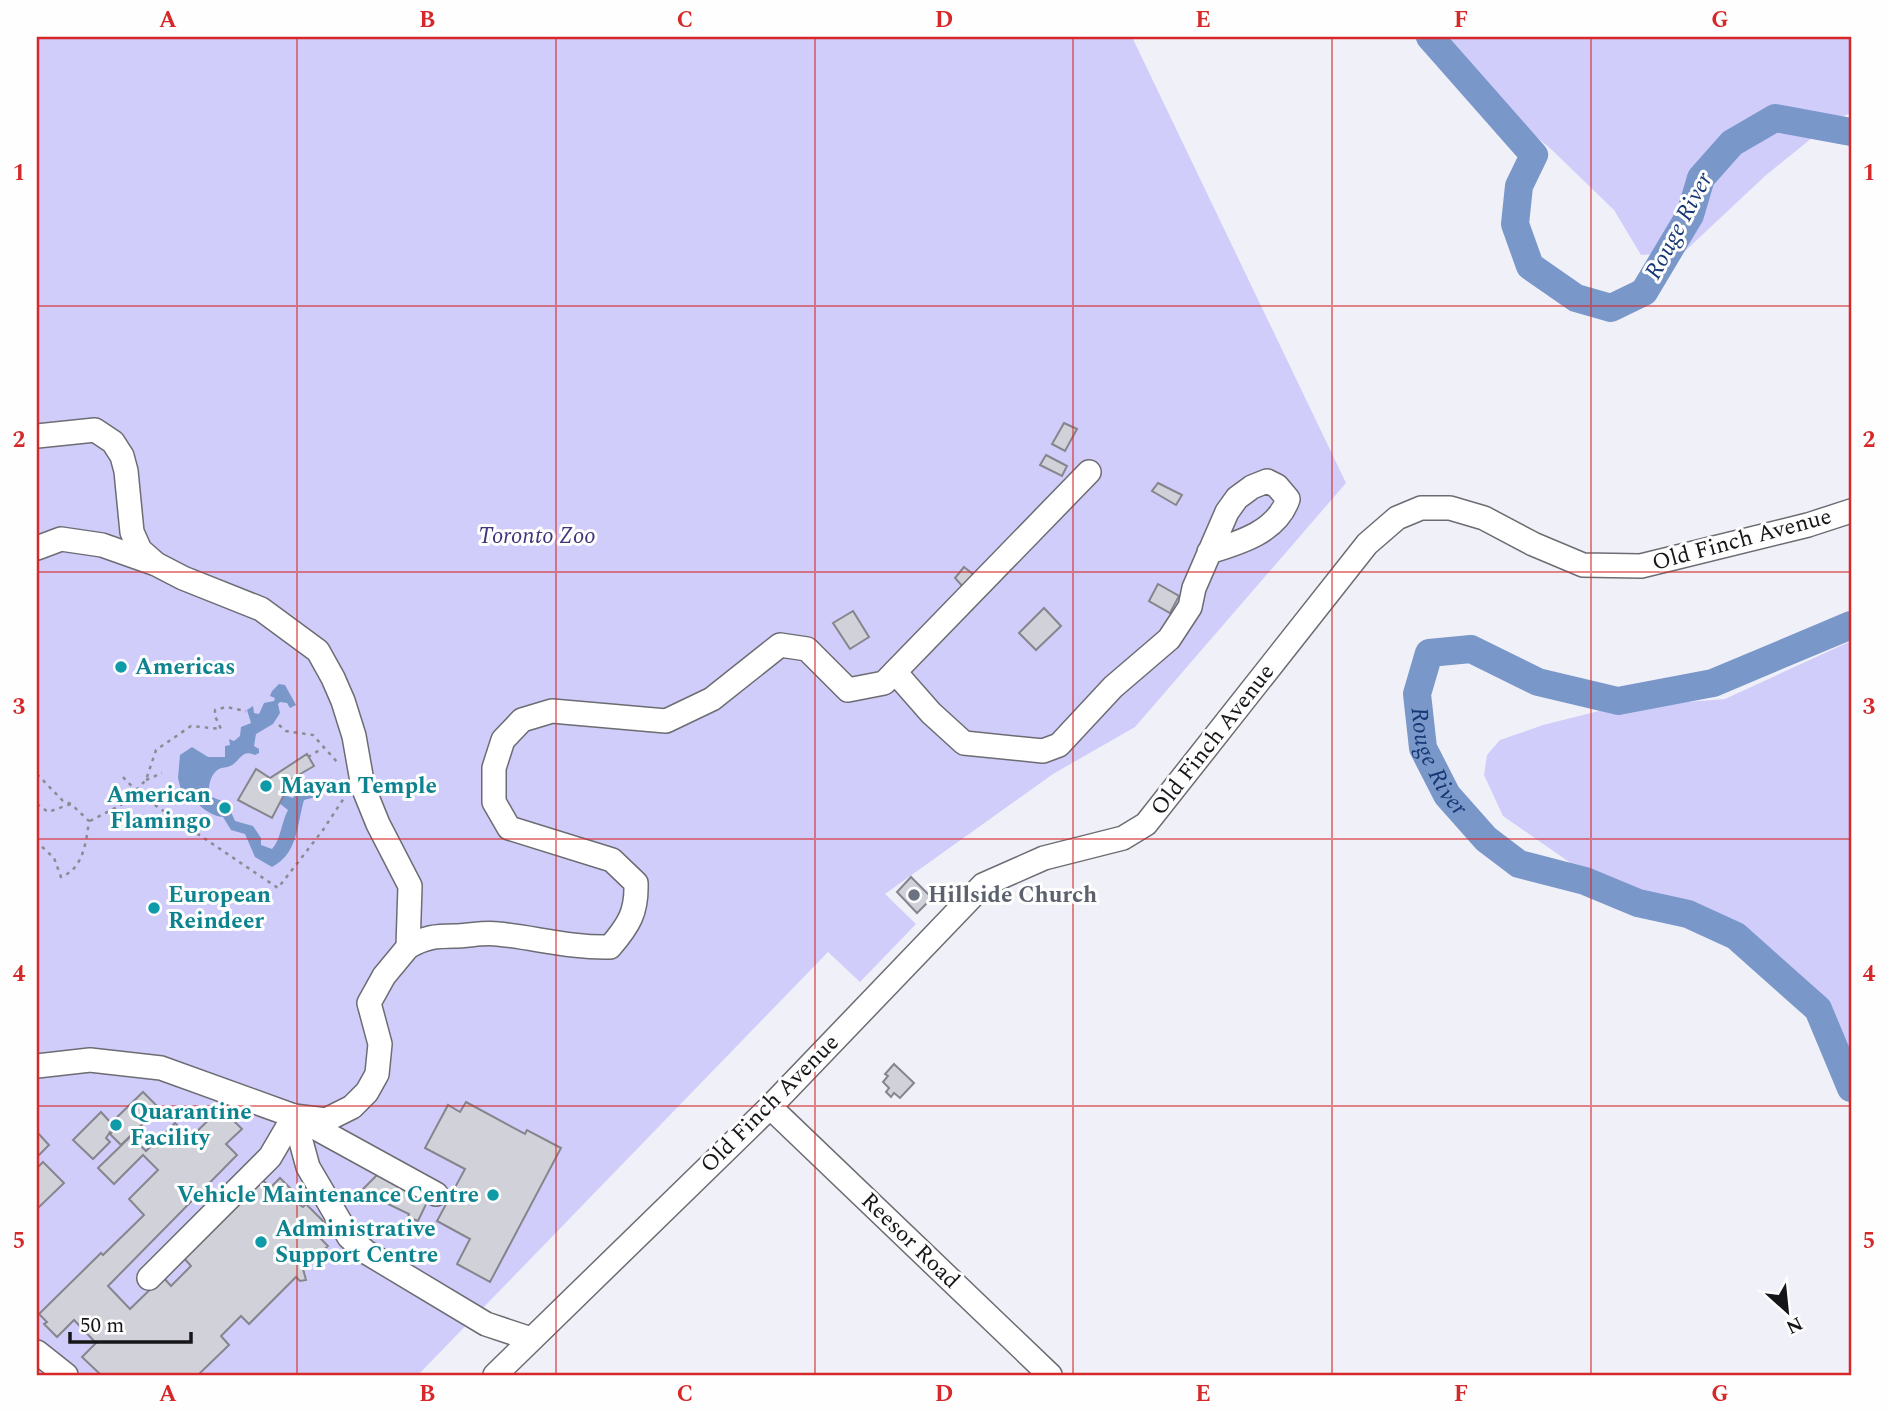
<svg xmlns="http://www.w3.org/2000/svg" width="1888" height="1412" viewBox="0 0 1888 1412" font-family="Spectral,serif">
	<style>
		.green { fill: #d0cdfa }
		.water { fill: #7a97c9 }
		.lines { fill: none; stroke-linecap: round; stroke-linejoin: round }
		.river { stroke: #7a97c9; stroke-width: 28 }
		.building { fill: #d1d1d9; stroke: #86858d; stroke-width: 2 }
		.minor-casing { stroke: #6c6c73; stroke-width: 26 }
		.path { stroke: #8b8b91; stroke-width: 2.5; stroke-dasharray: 3.5 5; stroke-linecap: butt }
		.minor { stroke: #fff; stroke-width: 23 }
		.grid { fill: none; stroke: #d62828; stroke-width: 2; stroke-opacity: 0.55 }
		.culture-dot { fill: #0f9aa8; stroke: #fefefe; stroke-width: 2.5 }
		.worship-dot { fill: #6b7280; stroke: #fefefe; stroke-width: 2.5 }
		.labels { text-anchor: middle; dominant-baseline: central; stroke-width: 6; stroke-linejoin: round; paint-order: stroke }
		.park-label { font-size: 23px; font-style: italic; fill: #403578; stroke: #fefefe }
		.street-label { font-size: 23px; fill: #161619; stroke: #fefefe }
		.culture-label { font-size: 23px; font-weight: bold; fill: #0d838f; stroke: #fefefe; text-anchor: start }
		.worship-label { font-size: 23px; font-weight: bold; fill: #5b616d; stroke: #fefefe; text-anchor: start }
		.water-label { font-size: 24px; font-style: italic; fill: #163874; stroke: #fefefe }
		.neatline { fill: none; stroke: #d62828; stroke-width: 2.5 }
		.grid-label { font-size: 23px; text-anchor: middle; font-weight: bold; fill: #d62828 }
	</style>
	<rect width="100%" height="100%" fill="#f0f0f9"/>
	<g class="green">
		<polygon points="37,37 1132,37 1346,483 1135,727 1053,774 885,894 916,924 860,982 828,952 418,1375 37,1375"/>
		<polygon points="1417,37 1851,37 1851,113 1834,120 1765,176 1684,252 1641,255 1614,210 1552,150"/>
		<polygon points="1851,641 1851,1069 1822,1000 1751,943 1572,864 1503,816 1484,775 1487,755 1500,740 1543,725 1611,708 1725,699"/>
	</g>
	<path class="water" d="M279,684L285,685L296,705L290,708L287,703L280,702L278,704L280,713L273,724L256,734L254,746L259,749V753L255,755C241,749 241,761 230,766C227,768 222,767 219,769C210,774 208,787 209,796L227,803L235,821L253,826L261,838V845L272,849C281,839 281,823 288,810L279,803L284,795L293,798L301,785L311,782L318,788L320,796L304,800C297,824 298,854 272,867L255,857L245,834L231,830L223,817C204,815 197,800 181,790L178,778L180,755L192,747L208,757H225V746L230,745L229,739L234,741L240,736L241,727L251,723L247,710L253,706L254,713L259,714L264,703L274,701L275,698L270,696L272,691Z"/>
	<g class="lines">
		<g class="river">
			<polyline points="1430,37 1534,155 1519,186 1515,224 1530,266 1576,298 1611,308 1644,292 1690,215 1701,178 1732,143 1775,118 1851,132"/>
			<path id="s1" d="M1851,625L1713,683L1618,701L1538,682L1471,649L1429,653L1417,694L1423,748L1447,795L1486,839L1519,864L1585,881L1638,903L1688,914L1736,936L1818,1009L1851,1088"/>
		</g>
	</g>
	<g class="building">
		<polygon points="1064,423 1077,429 1065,451 1052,444"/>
		<polygon points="1046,455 1067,466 1062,476 1040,465"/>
		<polygon points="1158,483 1182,495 1176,505 1152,491"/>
		<polygon points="964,567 974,575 964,588 955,578"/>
		<polygon points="1158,584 1179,596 1170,613 1149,601"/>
		<polygon points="1044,608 1061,626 1036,650 1019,633"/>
		<polygon points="853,611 869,637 850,649 833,623"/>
		<polygon points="307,754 314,766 283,784 288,787 272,818 238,800 256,769 270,778"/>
		<polygon points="911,877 932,898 917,913 897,892"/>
		<polygon points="894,1064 914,1083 900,1098 894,1093 891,1097 886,1092 889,1088 883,1082 888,1076 885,1074"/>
		<polygon points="143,1092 159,1108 121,1145 110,1134 116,1128 114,1126 106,1138 110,1142 93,1159 73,1140 101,1112 111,1123"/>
		<polygon points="466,1102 525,1134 527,1130 561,1148 490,1282 457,1264 470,1239 437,1221 465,1169 425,1148 448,1105 460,1112"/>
		<polygon points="221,1108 242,1129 226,1144 237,1155 108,1286 130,1309 163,1277 171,1286 191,1266 183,1257 262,1179 270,1188 280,1178 303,1201 300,1205 303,1207 306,1204 330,1228 320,1238 328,1246 303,1269 306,1280 300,1281 296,1277 249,1324 241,1316 221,1336 229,1345 198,1375 101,1375 82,1357 96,1343 74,1320 57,1337 44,1324 47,1322 39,1314 101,1253 103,1255 144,1215 129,1199 158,1170 143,1155 114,1184 98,1168 131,1136 146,1151 175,1123 190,1138"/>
		<polygon points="37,1132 49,1145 37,1157"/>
		<polygon points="43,1162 64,1183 37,1209 37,1168"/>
		<polygon points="378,1174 429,1198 418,1221 408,1217 409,1214 361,1191"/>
	</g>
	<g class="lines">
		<g class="minor-casing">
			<g id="minor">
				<polyline points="37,436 95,430 113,442 122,456 126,471 132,532 140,550 156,564 183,578 261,609 318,651 333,678 343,701 354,736 363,787 378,824 410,886 408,947 384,976 369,1003 380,1044 377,1074 367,1092 352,1107 326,1120 294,1116 161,1068 90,1060 37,1066"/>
				<polyline points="37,548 61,539 102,545 153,563"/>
				<path d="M895,672L931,713L964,743L1043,751L1059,745L1113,687L1169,639L1190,607L1194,588L1227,512L1237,498L1252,487L1267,481L1277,486L1288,499C1277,532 1239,543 1209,552"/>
				<path d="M408,947C425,937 436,936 454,936C469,936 483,932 498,934C536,938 572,948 610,947C629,925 637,912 636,883L612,860L509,828L494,802V768L503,740L522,720L552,711L666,721L712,699L780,645L807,649L848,690L884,683L1089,472"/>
				<polyline points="770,1107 1050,1375"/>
				<polyline points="294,1116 308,1167 349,1237 366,1252 486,1324 531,1339"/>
				<polyline points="149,1278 270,1157 294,1116 436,1194"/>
				<polyline points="37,1352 66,1375"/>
				<polyline points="495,1375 770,1107 983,885 1044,858 1123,838 1146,824 1367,544 1397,518 1421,508 1450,508 1484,518 1533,544 1583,565 1641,566 1808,525 1851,511"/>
			</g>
		</g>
		<g class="path">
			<polyline points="279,725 286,731 313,735 338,763"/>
			<polyline points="308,757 323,748"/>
			<path d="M37,774L63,801L71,804L89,821C86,843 83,869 61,877L54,858L37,842"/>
			<polyline points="123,777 140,795 278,888 323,830 346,795"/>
			<polyline points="146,780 162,773"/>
			<polyline points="136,790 146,780 156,750 191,726 221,729 215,716 215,710 226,707 246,711"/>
			<polyline points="37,804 48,812 71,804"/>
			<polyline points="90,821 140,795"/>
		</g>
		<use href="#minor" class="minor"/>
	</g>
	<path class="grid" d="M297,37V1375M556,37V1375M815,37V1375M1073,37V1375M1332,37V1375M1591,37V1375M37,306H1851M37,572H1851M37,839H1851M37,1106H1851"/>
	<g class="culture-dot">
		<circle cx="121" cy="667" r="7"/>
		<circle cx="266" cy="786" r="7"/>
		<circle cx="225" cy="808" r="7"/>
		<circle cx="154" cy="908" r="7"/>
		<circle cx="116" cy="1125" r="7"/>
		<circle cx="493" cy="1195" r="7"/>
		<circle cx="261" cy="1242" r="7"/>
	</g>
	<circle class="worship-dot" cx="914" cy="895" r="7"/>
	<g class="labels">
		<g class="park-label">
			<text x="537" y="536">Toronto Zoo</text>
		</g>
		<g class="street-label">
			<text transform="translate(1742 540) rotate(-15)">Old Finch Avenue</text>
			<text transform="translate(1213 740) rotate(-52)">Old Finch Avenue</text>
			<text transform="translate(770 1104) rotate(-45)">Old Finch Avenue</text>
			<text transform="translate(910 1241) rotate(44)">Reesor Road</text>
		</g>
		<g class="culture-label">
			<text x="135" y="667">Americas</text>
			<text x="280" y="786">Mayan Temple</text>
			<text x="211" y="795" text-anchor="end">American<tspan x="211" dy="26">Flamingo</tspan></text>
			<text x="168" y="895">European<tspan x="168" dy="26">Reindeer</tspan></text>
			<text x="130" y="1112">Quarantine<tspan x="130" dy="26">Facility</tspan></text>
			<text x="479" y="1195" text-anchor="end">Vehicle Maintenance Centre</text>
			<text x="275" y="1229">Administrative<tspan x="275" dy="26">Support Centre</tspan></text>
		</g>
		<g class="worship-label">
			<text x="928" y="895">Hillside Church</text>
		</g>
		<g class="water-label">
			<text transform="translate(1679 226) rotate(-62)">Rouge River</text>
			<text stroke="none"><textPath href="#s1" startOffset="560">Rouge River</textPath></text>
		</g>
	</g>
	<rect width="1888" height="1412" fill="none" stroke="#fefefe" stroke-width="77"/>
	<g transform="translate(1787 1311) rotate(153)" stroke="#fefefe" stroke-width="5" paint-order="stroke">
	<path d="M0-5L12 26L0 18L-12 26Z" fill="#161619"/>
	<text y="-10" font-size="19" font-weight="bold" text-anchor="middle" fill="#161619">N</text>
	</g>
	<path d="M70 1332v10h121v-10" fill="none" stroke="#161619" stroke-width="3.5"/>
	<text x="80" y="1332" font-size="21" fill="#161619" stroke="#fefefe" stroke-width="5" paint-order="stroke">50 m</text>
	<rect x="38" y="38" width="1812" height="1336" class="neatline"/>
	<g class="grid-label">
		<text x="168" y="27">A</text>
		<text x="427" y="27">B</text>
		<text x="685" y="27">C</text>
		<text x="944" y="27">D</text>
		<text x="1203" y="27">E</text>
		<text x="1461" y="27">F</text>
		<text x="1720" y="27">G</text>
		<text x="19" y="180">1</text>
		<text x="1869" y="180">1</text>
		<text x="19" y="447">2</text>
		<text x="1869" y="447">2</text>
		<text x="19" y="714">3</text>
		<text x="1869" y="714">3</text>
		<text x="19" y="981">4</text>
		<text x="1869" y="981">4</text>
		<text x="19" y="1248">5</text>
		<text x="1869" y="1248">5</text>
		<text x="168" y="1401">A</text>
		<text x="427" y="1401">B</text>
		<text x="685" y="1401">C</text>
		<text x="944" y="1401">D</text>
		<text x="1203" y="1401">E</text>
		<text x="1461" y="1401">F</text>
		<text x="1720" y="1401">G</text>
	</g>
</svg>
